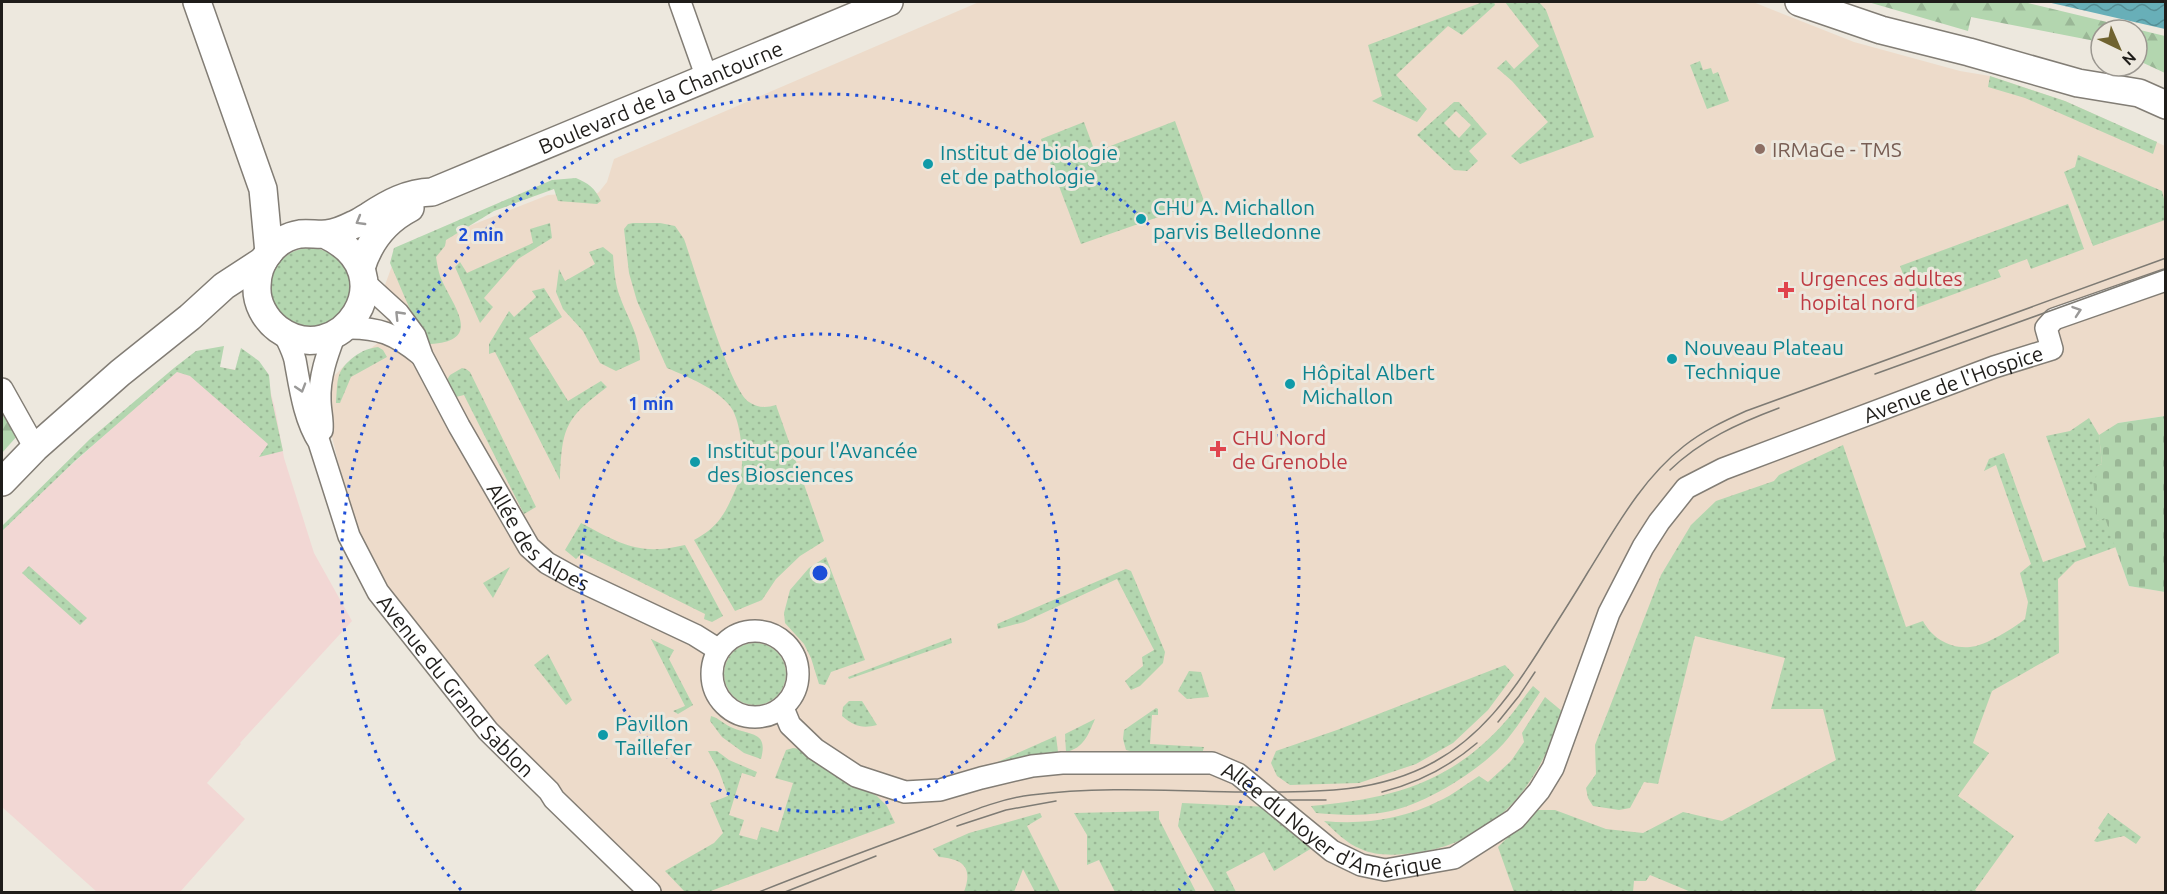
<svg xmlns="http://www.w3.org/2000/svg" width="2167" height="894" viewBox="0 0 2167 894" font-family="Ubuntu,sans-serif">
	<style>
		.commercial { fill: #f2d7d4 }
		.medical { fill: #eddbca }
		.grass { fill: url(#grass-dots); fill-rule: evenodd }
		.forest { fill: url(#forest-firs) }
		.cemetery { fill: url(#cemetery-stones) }
		.water { fill: url(#water-waves) }
		.lines { fill: none; stroke-linecap: round; stroke-linejoin: round }
		.minor-casing { stroke: #827d75; stroke-width: 24 }
		.tertiary-casing { stroke: #827d75; stroke-width: 30 }
		.minor { stroke: #fff; stroke-width: 21 }
		.tertiary { stroke: #fff; stroke-width: 27 }
		.tram { stroke: #7e7b74; stroke-width: 1.5 }
		.oneway { stroke: #9a9998 }
		.ring { fill: none; stroke: #1d4ed8; stroke-width: 3; stroke-dasharray: 3 6 }
		.education-dot { fill: #8d6e63; stroke: #ede8de; stroke-width: 2 }
		.culture-dot { fill: #0f9aa8; stroke: #ede8de; stroke-width: 2 }
		.health-dot { fill: #e0444e; stroke: #ede8de; stroke-width: 2 }
		.labels { text-anchor: middle; dominant-baseline: central; stroke-width: 6; stroke-linejoin: round; paint-order: stroke }
		.street-label { font-size: 21px; fill: #1f1d1a; stroke: #ede8de }
		.education-label { font-size: 21px; fill: #785e54; stroke: #ede8de; text-anchor: start }
		.culture-label { font-size: 21px; fill: #0d838f; stroke: #ede8de; text-anchor: start }
		.health-label { font-size: 21px; fill: #be3a42; stroke: #ede8de; text-anchor: start }
		.centre { fill: #1d4ed8; stroke: #ede8de; stroke-width: 3 }
		.ring-label { font-size: 18px; text-anchor: middle; font-weight: bold; fill: #1d4ed8; stroke: #ede8de; stroke-width: 6; stroke-linejoin: round; paint-order: stroke }
	</style>
	<defs>
		<pattern id="grass-dots" width="8" height="8" patternUnits="userSpaceOnUse" patternTransform="scale(1.5)"><rect width="8" height="8" fill="#b3d6af"/><path d="M2 2h.1M6 6h.1" fill="none" stroke="#9ab796" stroke-width="1.8" stroke-linecap="round"/></pattern>
		<pattern id="forest-firs" width="22" height="20" patternUnits="userSpaceOnUse" patternTransform="scale(1.5)"><rect width="22" height="20" fill="#b3d6af"/><path d="M5 1l3.5 6h-7zM16 11l3.5 6h-7z" fill="#9ab796"/></pattern>
		<pattern id="cemetery-stones" width="16" height="16" patternUnits="userSpaceOnUse" patternTransform="scale(1.5)"><rect width="16" height="16" fill="#b3d6af"/><path d="M2 7V4a2 2 0 0 1 4 0v3zM10 15v-3a2 2 0 0 1 4 0v3z" fill="#9ab796"/></pattern>
		<pattern id="water-waves" width="16" height="10" patternUnits="userSpaceOnUse" patternTransform="scale(1.5)"><rect width="16" height="10" fill="#68afb8"/><path d="M0 5q4-4 8 0t8 0" fill="none" stroke="#558e95"/></pattern>
	</defs>
	<rect width="100%" height="100%" fill="#ede8de"/>
	<polygon class="commercial" points="219,367 266,375 275,408 284,458 314,553 352,621 240,743 241,744 207,783 245,819 180,892 97,892 2,807 2,531 50,484 166,380 177,372"/>
	<polygon class="medical" points="979,2 1753,2 1854,42 1960,71 1990,76 2065,101 2165,146 2165,416 2118,423 2105,517 2129,586 2165,592 2165,892 650,892 411,638 352,519 327,416 331,379 347,363 361,356 379,342 388,324 382,293 396,255 548,195 565,194 586,201 599,192 607,182 614,159"/>
	<g class="grass">
		<polygon points="1483,2 1494,2 1495,5 1462,35 1448,26 1396,75 1427,109 1417,122 1372,101 1382,96 1368,45"/>
		<polygon points="1505,2 1539,2 1546,10 1594,137 1520,164 1511,156 1548,122 1512,81 1497,68 1506,60 1514,69 1539,46"/>
		<polygon points="1700,61 1703,70 1711,68 1713,74 1718,72 1729,101 1707,109 1690,65"/>
		<polygon points="1990,76 2065,101 2157,142 2153,154 2025,98 1988,87"/>
		<path d="M1454,102H1459L1487,134L1469,151L1478,161L1467,171L1454,170L1417,135ZM1456,111L1471,125L1459,138L1444,123Z"/>
		<polygon points="1175,121 1204,201 1081,244 1041,139 1084,122 1095,152"/>
		<polygon points="2078,155 2162,191 2165,203 2165,220 2093,246 2064,172 2075,167"/>
		<path d="M576,178C588,183 595,188 601,201L597,204L558,201L554,189L494,211L446,240L445,246L436,257C437,263 438,270 440,276C451,304 486,341 430,344L418,328L390,263L394,248L552,180Z"/>
		<polygon points="2068,204 2084,249 2031,269 2027,259 1998,270 2001,277 1916,308 1900,266"/>
		<polygon points="550,223 552,238 518,259 484,298 493,307 480,323 455,267 460,262 467,273 533,243 530,229"/>
		<path d="M633,223H660L675,226L684,239C694,267 730,390 749,402C758,408 766,408 776,405L824,541L800,556L776,579L762,600L735,611L694,540C705,534 715,527 722,516C728,508 739,483 741,474C744,457 741,420 730,406C714,387 690,378 667,368L637,301L629,273L624,229L628,224Z"/>
		<path d="M603,247L613,255C614,269 615,284 620,297C628,319 640,336 640,360L616,371L600,363L583,331L563,309L556,292L559,269L565,281L595,264L589,252Z"/>
		<circle cx="310" cy="288" r="40"/>
		<path d="M544,288L562,317L529,338L568,401L601,381L607,387C565,419 562,427 560,480L495,352L489,354V344L509,311L514,317L536,297L532,291Z"/>
		<polygon points="224,346 220,367 235,370 241,348 259,361 269,375 271,396 283,451 259,457 268,444 190,376 177,372 76,460 2,531 2,526 90,439 174,368 196,351"/>
		<path d="M378,347L383,350L387,357L351,377L340,403H336C338,380 335,371 355,356C362,351 369,348 378,347Z"/>
		<polygon points="462,368 466,369 470,372 536,507 524,514 464,395 456,397 447,380 450,375"/>
		<path d="M2089,418L2099,435L2102,464L2097,466V521L2105,517L2127,543L2075,562L2058,579L2059,653L1992,691L1973,743L1989,753L1958,796L2014,836L1975,890L1978,892H1691L1650,875L1646,881H1634L1633,892H1514L1498,847L1535,810H1555L1606,829L1643,833L1683,812L1722,821L1836,760L1823,709H1771L1785,658L1695,636L1658,784L1644,782L1630,808L1619,810L1593,806L1588,798L1586,788L1596,774L1595,745L1661,575L1691,525L1716,501L1774,481L1779,475L1843,445L1906,627L1923,621C1932,638 1950,649 1970,647C1985,646 2014,628 2025,619L2028,602L2020,573L2031,564L1996,465L1984,471L1989,459L2004,453L2043,562L2086,547L2046,436L2070,431Z"/>
		<path d="M581,523C621,544 639,556 685,545L723,616L712,622L704,619L705,614L582,553L576,559L565,550Z"/>
		<polygon points="826,557 865,660 831,672 825,685 819,684 811,658 804,644 785,623 784,613 790,590 809,568"/>
		<polygon points="29,566 87,618 80,625 22,573"/>
		<polygon points="510,567 493,598 483,583"/>
		<polygon points="1126,569 1131,571 1165,652 1163,663 1140,686 1131,690 1125,681 1143,666 1142,657 1154,650 1117,579 1024,622 998,629 997,624"/>
		<polygon points="951,638 952,643 849,679 848,677"/>
		<polygon points="651,639 674,650 669,659 693,705 678,714 673,711 685,706"/>
		<circle cx="755" cy="674" r="31"/>
		<polygon points="548,654 572,700 566,705 534,665"/>
		<polygon points="1505,665 1514,675 1488,710 1453,743 1416,764 1359,783 1290,785 1277,776 1271,763 1276,751 1337,730"/>
		<polygon points="1189,671 1201,672 1209,697 1187,699 1178,691"/>
		<path d="M1533,686L1540,692C1530,707 1520,723 1509,737C1484,769 1421,808 1380,813C1359,816 1337,815 1316,813L1311,806C1389,799 1450,784 1504,723C1515,711 1523,698 1533,686Z"/>
		<path d="M1545,697L1563,712C1560,726 1553,738 1547,751C1521,806 1481,842 1420,852C1403,855 1377,857 1361,849C1347,844 1335,831 1324,821C1363,825 1404,819 1439,801C1453,795 1466,784 1479,776L1488,782L1511,761L1524,742L1522,733Z"/>
		<path d="M849,701H862L877,725C862,729 854,726 842,716L843,707Z"/>
		<polygon points="1156,708 1158,709 1158,715 1152,715 1150,744 1204,747 1202,754 1134,752 1126,750 1123,739 1124,730"/>
		<path d="M711,716C719,718 725,725 733,728C753,736 768,732 761,759L744,753L722,737L710,721Z"/>
		<path d="M1095,719C1088,735 1084,748 1066,752L1065,734Z"/>
		<polygon points="1056,736 1058,752 1028,756 991,765"/>
		<polygon points="793,748 799,749 830,772 877,796 887,806 895,823 708,892 685,892 665,871 714,843 723,833 710,803 728,796 719,771 708,751 717,751 729,760 757,772 755,777 742,773 729,815 744,820 739,835 757,840 761,827 778,832 793,783 775,778 786,750"/>
		<polygon points="1182,803 1269,807 1312,848 1274,871 1264,852 1226,872 1236,892 1215,892 1178,826"/>
		<polygon points="1159,811 1159,819 1196,892 1115,892 1099,860 1087,865 1087,835 1074,813"/>
		<path d="M1040,813L1042,817L1027,826L1060,892H1035L1023,869L1014,892H964C973,868 964,859 939,857L933,849L969,833Z"/>
		<polygon points="2108,813 2141,837 2136,844 2124,836 2097,842 2094,841 2101,831 2098,828"/>
	</g>
	<g class="forest">
		<polygon points="1868,2 2024,2 2165,36 2165,73 2137,60 2137,30 2101,30 2101,45 2090,40 1971,17 1968,31"/>
		<polygon points="2,408 18,435 2,453"/>
	</g>
	<polygon class="cemetery" points="2165,416 2166,416 2165,592 2129,586 2105,518 2097,521 2093,479 2096,478 2097,466 2102,464 2099,435 2118,423"/>
	<polygon class="water" points="2047,2 2165,2 2165,29"/>
	<g class="lines">
		<g class="minor-casing">
			<g id="minor">
				<polyline points="680,2 707,78"/>
				<path id="s1" d="M364,282L398,313L415,336L422,356L459,426L529,547L547,563L576,579L695,635L719,650"/>
				<path d="M345,328C379,327 395,334 421,355"/>
				<path id="s2" d="M284,333C288,342 293,351 295,360C300,387 304,419 319,442L349,536L378,592L488,731L549,791L554,799L650,892"/>
				<polyline points="2,389 35,448"/>
				<path d="M322,430C323,420 320,410 320,400C319,377 327,355 335,334"/>
				<circle cx="755" cy="674" r="43"/>
				<path id="s3" d="M783,708L790,725L815,749L856,776L905,792L940,790L981,778L1032,766L1062,763H1212L1238,774L1332,851L1361,865L1385,870L1454,858L1515,819L1539,791L1553,768L1609,613L1643,547L1659,522L1686,488L1723,469L1994,367L2052,349L2046,328L2054,319L2166,280"/>
			</g>
		</g>
		<g class="tertiary-casing">
			<g id="tertiary">
				<polyline points="197,2 263,189 269,253"/>
				<polyline points="1799,2 1881,30 1969,52 2078,83 2139,93 2166,105"/>
				<path id="s4" d="M326,235C409,274 339,374 278,329C265,319 256,303 257,286C257,261 275,238 300,234C309,233 319,235 327,234C336,233 345,229 353,225C359,223 364,219 369,216C389,203 407,193 432,192L889,2"/>
				<path d="M361,268C369,242 385,221 410,208"/>
				<polyline points="2,482 35,448 120,373 190,317 224,286 264,260"/>
			</g>
		</g>
		<use href="#minor" class="minor"/>
		<use href="#tertiary" class="tertiary"/>
		<g class="tram">
			<polyline points="1875,374 2166,269"/>
			<path d="M1670,470C1701,440 1739,423 1779,408"/>
			<polyline points="1498,722 1519,696 1535,672"/>
			<path d="M1382,792C1418,783 1449,767 1477,743"/>
			<polyline points="1275,800 1326,800"/>
			<polyline points="957,826 1006,810 1056,801"/>
			<path d="M759,892C816,869 873,848 930,827C962,815 997,799 1031,795C1102,786 1173,791 1244,792C1310,792 1374,795 1434,762C1480,737 1510,696 1538,652C1555,625 1572,599 1588,572C1616,527 1642,479 1684,446C1703,431 1724,421 1746,411L2166,258"/>
			<polyline points="785,892 876,856"/>
		</g>
	</g>
	<defs><path id="oneway-chevron" d="M-2-3.5L2.5 0L-2 3.5" fill="none" stroke-width="1.6" stroke-linecap="round" stroke-linejoin="round" transform="scale(1.5)"/></defs>
	<g class="oneway">
		<use href="#oneway-chevron" transform="translate(360 221) rotate(150)"/>
		<use href="#oneway-chevron" transform="translate(2077 311) rotate(-19)"/>
		<use href="#oneway-chevron" transform="translate(399 315) rotate(-134)"/>
		<use href="#oneway-chevron" transform="translate(301 388) rotate(73)"/>
	</g>
	<g class="ring">
		<circle cx="820" cy="573" r="239"/>
		<path d="M461 890A479 479 0 1 1 1179 890"/>
	</g>
	<circle class="education-dot" cx="1760" cy="149" r="6"/>
	<g class="culture-dot">
		<circle cx="928" cy="164" r="6"/>
		<circle cx="1141" cy="219" r="6"/>
		<circle cx="1672" cy="359" r="6"/>
		<circle cx="1290" cy="384" r="6"/>
		<circle cx="695" cy="462" r="6"/>
		<circle cx="603" cy="735" r="6"/>
	</g>
	<g class="health-dot">
		<path d="M1783 281h6v6h6v6h-6v6h-6v-6h-6v-6h6z"/>
		<path d="M1215 440h6v6h6v6h-6v6h-6v-6h-6v-6h6z"/>
	</g>
	<g class="labels">
		<g class="street-label">
			<text stroke="none"><textPath href="#s4" startOffset="698">Boulevard de la Chantourne</textPath></text>
			<text stroke="none"><textPath href="#s3" startOffset="1476">Avenue de l'Hospice</textPath></text>
			<text stroke="none"><textPath href="#s1" startOffset="314">Allée des Alpes</textPath></text>
			<text stroke="none"><textPath href="#s2" startOffset="399">Avenue du Grand Sablon</textPath></text>
			<text stroke="none"><textPath href="#s3" startOffset="602">Allée du Noyer d'Amérique</textPath></text>
		</g>
		<g class="education-label">
			<text x="1772" y="149">IRMaGe - TMS</text>
		</g>
		<g class="culture-label">
			<text x="940" y="152">Institut de biologie<tspan x="940" dy="24">et de pathologie</tspan></text>
			<text x="1153" y="207">CHU A. Michallon<tspan x="1153" dy="24">parvis Belledonne</tspan></text>
			<text x="1684" y="347">Nouveau Plateau<tspan x="1684" dy="24">Technique</tspan></text>
			<text x="1302" y="372">Hôpital Albert<tspan x="1302" dy="24">Michallon</tspan></text>
			<text x="707" y="450">Institut pour l'Avancée<tspan x="707" dy="24">des Biosciences</tspan></text>
			<text x="615" y="723">Pavillon<tspan x="615" dy="24">Taillefer</tspan></text>
		</g>
		<g class="health-label">
			<text x="1800" y="278">Urgences adultes<tspan x="1800" dy="24">hopital nord</tspan></text>
			<text x="1232" y="437">CHU Nord<tspan x="1232" dy="24">de Grenoble</tspan></text>
		</g>
	</g>
	<circle cx="820" cy="573" r="9" class="centre"/>
	<g class="ring-label">
		<text x="481" y="241">2 min</text>
		<text x="651" y="410">1 min</text>
	</g>
	<rect width="2167" height="894" fill="none" stroke="#1f1d1a" stroke-width="6"/>
	<g transform="translate(2119 48) rotate(136)"><circle r="28" fill="#ede8de" stroke="#9b9790" stroke-width="1.5"/>
	<path d="M0-4.5L10 22L0 15L-10 22Z" fill="#706330"/>
	<text y="-9" font-size="16" font-weight="bold" text-anchor="middle" fill="#1f1d1a">N</text>
	</g>
</svg>
